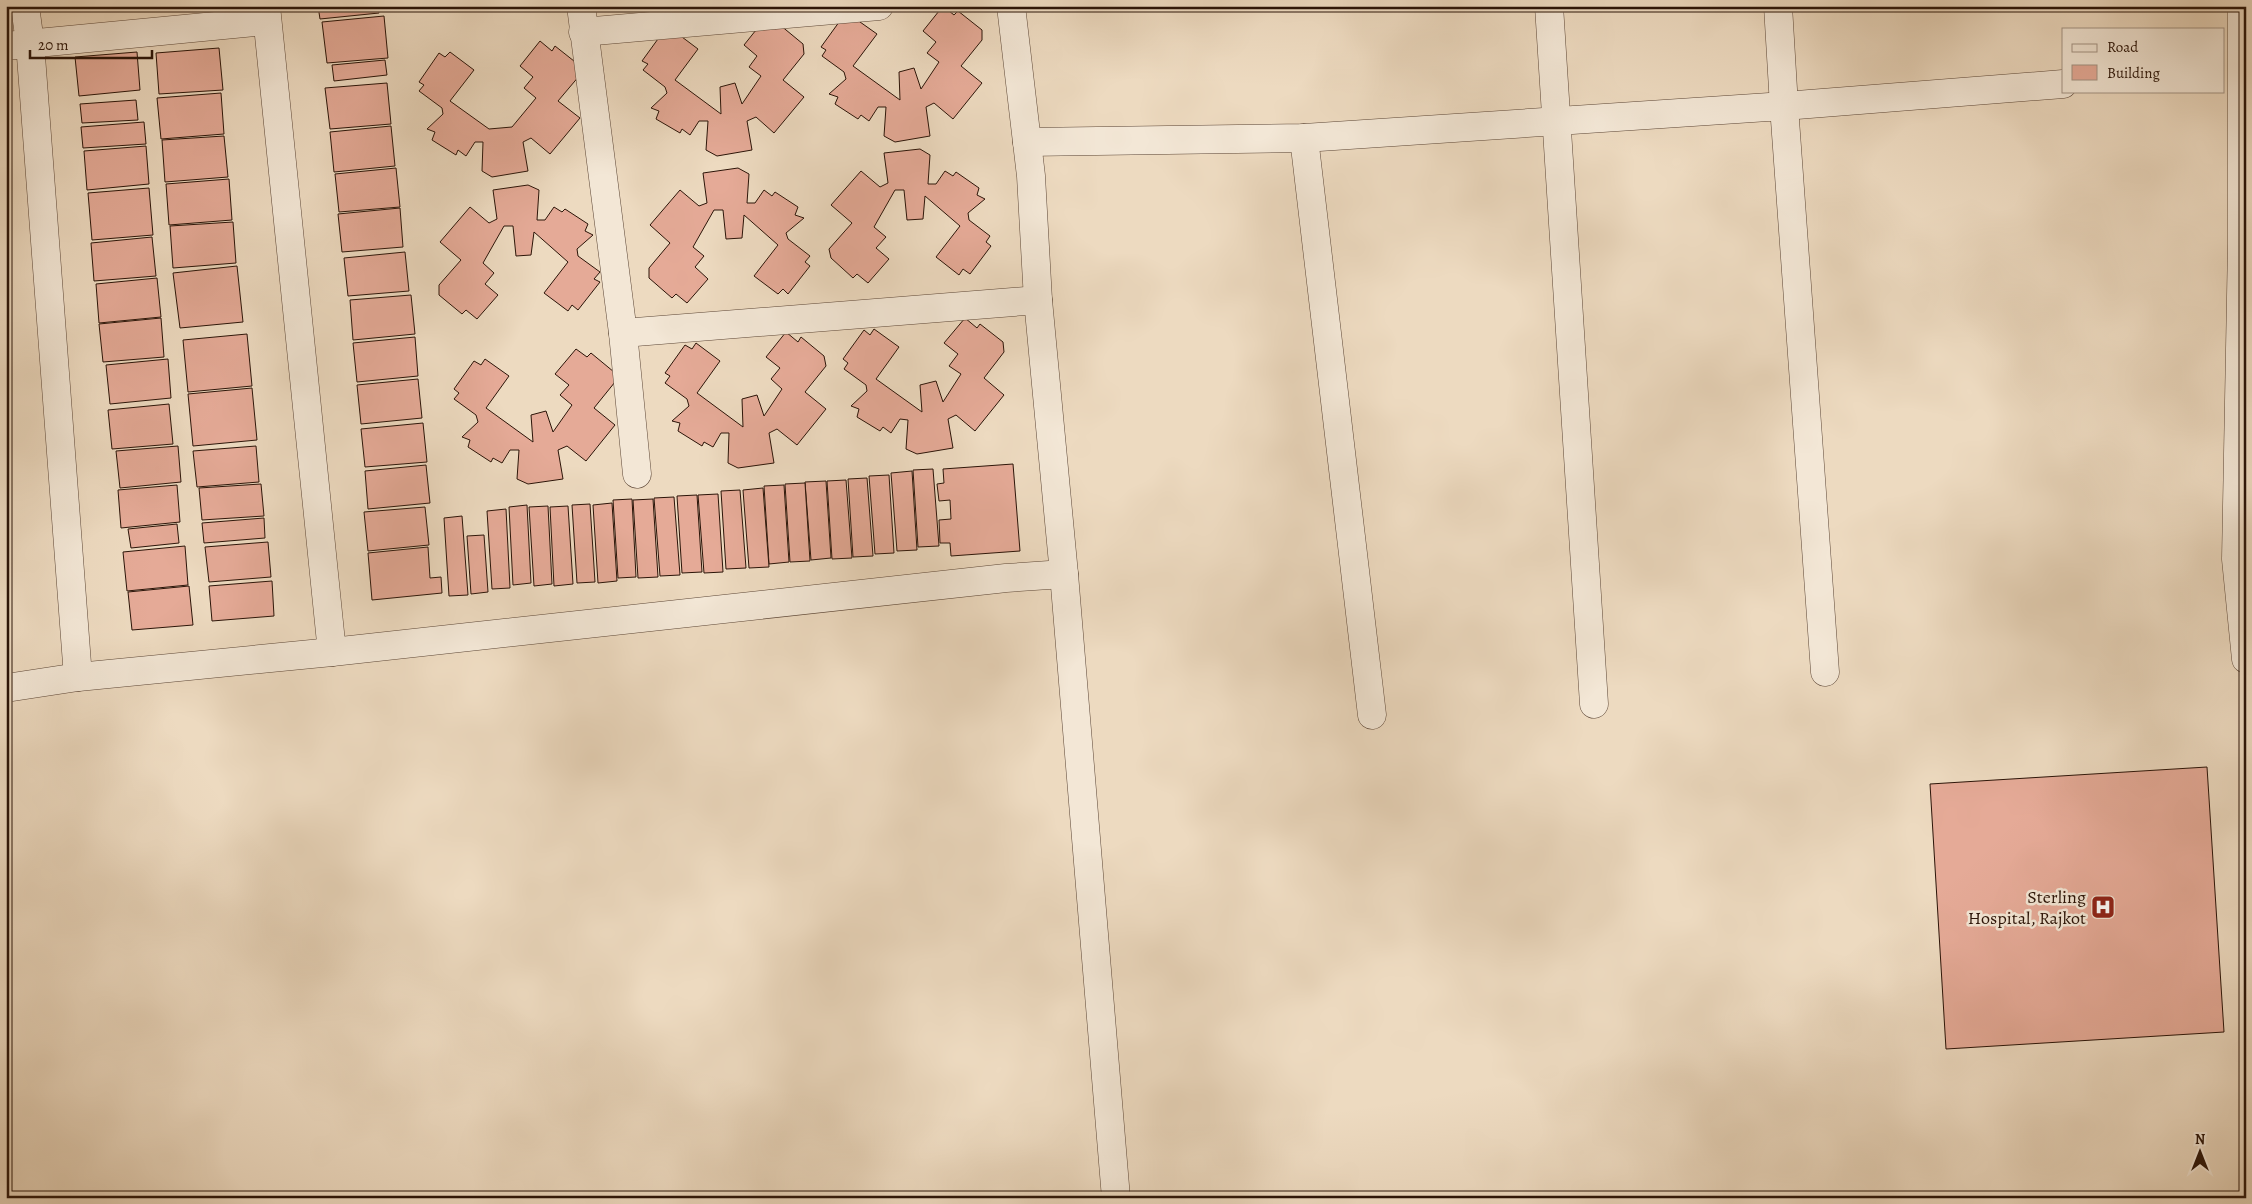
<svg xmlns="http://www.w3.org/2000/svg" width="2252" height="1204" viewBox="0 0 2252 1204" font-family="Alegreya,serif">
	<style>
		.building { fill: #e5aa97; stroke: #2b1408 }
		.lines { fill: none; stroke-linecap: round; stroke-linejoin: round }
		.minor-casing { stroke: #5c4636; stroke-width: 29 }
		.minor { stroke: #f3e7d6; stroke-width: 28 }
		.labels { text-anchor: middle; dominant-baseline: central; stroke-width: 5; stroke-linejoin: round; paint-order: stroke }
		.poi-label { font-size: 18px; fill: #2b1408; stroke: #f3e7d6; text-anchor: end }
	</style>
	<rect width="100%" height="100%" fill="#eddac0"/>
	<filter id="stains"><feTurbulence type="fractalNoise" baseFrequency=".004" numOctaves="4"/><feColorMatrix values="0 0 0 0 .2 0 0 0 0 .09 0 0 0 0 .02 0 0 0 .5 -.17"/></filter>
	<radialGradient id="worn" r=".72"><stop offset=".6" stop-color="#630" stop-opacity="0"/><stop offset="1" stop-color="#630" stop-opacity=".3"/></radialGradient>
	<g class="building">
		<polygon points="318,6 378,6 379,13 320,19"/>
		<polygon points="943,6 954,15 958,11 982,30 982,40 961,66 982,83 953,119 934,103 926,107 930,136 895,142 884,136 886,107 878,107 869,121 861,115 858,119 835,104 838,97 829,94 846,79 844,72 822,56 826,50 821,47 842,18 853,17 877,34 853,66 900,100 899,72 914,68 921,89 939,62 927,53 936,42 923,31"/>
		<polygon points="384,16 388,58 327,63 322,22"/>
		<polygon points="764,20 776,29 780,25 803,44 804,54 783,80 804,97 774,133 756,117 747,121 752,150 717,156 706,150 708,121 699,121 690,135 682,129 680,133 656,119 659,111 651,108 667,93 665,87 643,70 648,64 642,61 663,32 674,31 698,49 675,80 721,114 720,87 735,83 742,104 761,76 749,67 757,56 744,45"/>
		<polygon points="540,41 552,51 555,46 579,65 580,75 558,101 580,118 550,154 531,138 523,142 528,171 492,177 482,171 483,142 475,142 466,156 458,150 456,155 432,140 435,132 427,129 443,114 442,108 419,91 424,85 419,82 439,53 445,57 450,52 474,70 450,101 489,129 512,127 536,98 524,88 533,77 520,66"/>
		<polygon points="219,48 223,90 159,94 156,53"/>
		<polygon points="137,52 140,90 79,96 75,57"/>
		<polygon points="385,60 387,75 334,81 332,65"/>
		<polygon points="387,83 391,124 330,129 325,88"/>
		<polygon points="221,93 224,134 161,139 157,98"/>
		<polygon points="136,100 138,120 82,123 80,104"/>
		<polygon points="144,122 146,144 83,148 81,127"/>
		<polygon points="391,126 395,166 334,172 330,132"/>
		<polygon points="224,136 228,177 165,182 162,140"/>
		<polygon points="146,146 149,184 87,190 84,151"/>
		<polygon points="920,149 930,155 928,184 936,184 945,171 953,176 956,172 979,188 977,195 985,199 968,213 969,220 990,236 986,242 991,246 970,274 963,269 959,275 936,257 960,226 925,196 923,219 907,220 904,190 895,190 874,227 886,237 876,248 889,259 868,283 857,274 853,278 831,258 829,249 852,223 831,205 861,171 880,187 888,183 884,153"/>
		<polygon points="396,168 400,207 339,212 335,174"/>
		<polygon points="738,168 749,174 747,203 755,203 764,190 772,196 775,192 798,207 795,215 804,218 786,233 788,239 810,256 805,262 810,266 788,294 783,289 778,294 754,276 778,245 744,215 742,238 726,239 723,210 714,210 693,247 704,256 695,267 708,279 687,303 676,294 672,298 649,278 649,268 670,243 650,225 680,190 699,206 707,203 703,173"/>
		<polygon points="229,179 232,220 169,225 166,184"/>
		<polygon points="528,185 539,190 537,220 545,220 554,207 562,212 565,209 588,224 585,231 593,235 577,249 578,256 600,272 594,279 600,282 578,310 572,305 568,311 544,293 568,262 534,232 531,255 516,256 513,226 504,226 483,263 494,273 485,284 498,295 477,319 466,310 462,314 439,295 439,285 461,260 440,242 470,207 489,223 497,219 493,190"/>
		<polygon points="149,188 153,235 92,240 88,193"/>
		<polygon points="400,208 403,247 342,252 338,214"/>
		<polygon points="233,222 236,263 173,268 170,226"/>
		<polygon points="152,237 156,276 94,281 91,243"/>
		<polygon points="405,252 409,291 348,296 344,258"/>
		<polygon points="237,266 243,322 180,328 173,273"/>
		<polygon points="157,278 161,317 99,323 96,284"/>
		<polygon points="411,295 415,334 353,340 350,300"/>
		<polygon points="161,318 164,357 103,362 99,324"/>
		<polygon points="965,318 977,328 980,324 1003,342 1004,352 984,378 1004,395 975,431 956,415 948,419 953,448 917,454 906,449 908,420 900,419 891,433 883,427 880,431 857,417 859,409 851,406 867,391 866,385 844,369 848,363 843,359 864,330 870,335 874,329 899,347 876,379 922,412 920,385 936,381 943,402 961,374 949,366 958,354 944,343"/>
		<polygon points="786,332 798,342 801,337 824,356 826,366 805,392 826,409 797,445 777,429 769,433 774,463 738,468 728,463 729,433 721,433 713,447 704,442 702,446 678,431 680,423 672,421 689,406 687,399 665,383 670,376 665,373 685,345 692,349 696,343 720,361 697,393 743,427 742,399 757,395 764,416 782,389 771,379 780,368 766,357"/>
		<polygon points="247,334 252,386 188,392 183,340"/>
		<polygon points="415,337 418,376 357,382 353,343"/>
		<polygon points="576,349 587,357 591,353 614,372 615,382 594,408 615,425 586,461 567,446 558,450 563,479 528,484 517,479 519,450 510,450 502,463 493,458 491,462 468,447 470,440 462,437 478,422 476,415 454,399 459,393 454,389 474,361 481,365 485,359 509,376 486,408 533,442 531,415 546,411 553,432 572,405 560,395 569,385 555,374"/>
		<polygon points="168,359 171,398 110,404 106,365"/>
		<polygon points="418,379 422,418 361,424 357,385"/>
		<polygon points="252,388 257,440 193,446 188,394"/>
		<polygon points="169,404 173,444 112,449 108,410"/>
		<polygon points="423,423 427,462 365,467 361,429"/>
		<polygon points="178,446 181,482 120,488 116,451"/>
		<polygon points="256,446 259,482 197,487 193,451"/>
		<polygon points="1013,464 1020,551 951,556 950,543 940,543 939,520 951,519 950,500 939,501 937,484 944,483 943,469"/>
		<polygon points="426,465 430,503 368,509 365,471"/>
		<polygon points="933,469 939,546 918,547 913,470"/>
		<polygon points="912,471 917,550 897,551 891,473"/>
		<polygon points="889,475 894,553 875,554 869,476"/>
		<polygon points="867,478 873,556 853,557 848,479"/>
		<polygon points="846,480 852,558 832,559 827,481"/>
		<polygon points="826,481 831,558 811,560 805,482"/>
		<polygon points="805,483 810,561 790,562 785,484"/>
		<polygon points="261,484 264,516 202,520 199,488"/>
		<polygon points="177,485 180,522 121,528 118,490"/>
		<polygon points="784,485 789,562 769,564 764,486"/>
		<polygon points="763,488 769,567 749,568 743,490"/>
		<polygon points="740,490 746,568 726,569 721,491"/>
		<polygon points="718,494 723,572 704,573 698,495"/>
		<polygon points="697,495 702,572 682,573 677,496"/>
		<polygon points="674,497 680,575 660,576 654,498"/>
		<polygon points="632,499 636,577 618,578 613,500"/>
		<polygon points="653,499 658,577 638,578 633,500"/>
		<polygon points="612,503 617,581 598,583 593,505"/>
		<polygon points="590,504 595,582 577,583 572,505"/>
		<polygon points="527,505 531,583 513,585 509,507"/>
		<polygon points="548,506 552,584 534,586 529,507"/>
		<polygon points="568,506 573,584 554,586 550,507"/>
		<polygon points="425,507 429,545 368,551 364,512"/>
		<polygon points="506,509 510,588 492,589 487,511"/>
		<polygon points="462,516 468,595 449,596 444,518"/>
		<polygon points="264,518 265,538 204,543 202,523"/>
		<polygon points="177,524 179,543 131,548 128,529"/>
		<polygon points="484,535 488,592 471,594 467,536"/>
		<polygon points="268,542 271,577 209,582 205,547"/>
		<polygon points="185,546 188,585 127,591 123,552"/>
		<polygon points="428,547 430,578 441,577 442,593 372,600 368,553"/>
		<polygon points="272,581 274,616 212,621 209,586"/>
		<polygon points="189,586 193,625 132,630 128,592"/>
		<polygon points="2207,767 2224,1032 1946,1049 1930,784"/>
	</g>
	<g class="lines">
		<g class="minor-casing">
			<g id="minor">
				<polyline points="25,6 30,43 78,677"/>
				<polyline points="266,6 332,652"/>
				<polyline points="581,6 623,333 637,474"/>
				<polyline points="1011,6 1031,176 1038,300 1064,574 1116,1198"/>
				<polyline points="1549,6 1594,704"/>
				<polyline points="1778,6 1784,106 2063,84"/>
				<polyline points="2242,6 2242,244 2236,559 2246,659"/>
				<polyline points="583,32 879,6"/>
				<polyline points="6,46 267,21"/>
				<polyline points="1304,138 1372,715"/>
				<polyline points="1027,142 1304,138 1784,106 1825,672"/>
				<polyline points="623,333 1038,300"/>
				<polyline points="6,688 78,677 332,652 1006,578 1064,574"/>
			</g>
		</g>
		<use href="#minor" class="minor"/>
	</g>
	<defs>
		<g id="hospital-square" transform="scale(1.25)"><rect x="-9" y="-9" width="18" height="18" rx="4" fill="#8f2418" stroke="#f3e7d6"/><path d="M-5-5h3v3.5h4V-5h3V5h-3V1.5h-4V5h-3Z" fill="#fff"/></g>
	</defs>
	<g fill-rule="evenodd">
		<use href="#hospital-square" x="2103" y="907"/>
	</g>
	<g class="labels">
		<g class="poi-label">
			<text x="2086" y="897">Sterling<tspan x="2086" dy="21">Hospital, Rajkot</tspan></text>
		</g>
	</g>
	<rect width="2252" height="1204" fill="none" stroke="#eddac0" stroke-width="25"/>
	<rect x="8" y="8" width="2237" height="1189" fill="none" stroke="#2b1408" stroke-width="2.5"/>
	<rect x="12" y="12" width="2227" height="1179" fill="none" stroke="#2b1408"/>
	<rect x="2062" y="28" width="162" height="65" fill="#f3e7d6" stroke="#a39384"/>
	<rect x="2072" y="44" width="25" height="8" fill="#f3e7d6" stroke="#a39384"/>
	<text x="2107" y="52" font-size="15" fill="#2b1408">Road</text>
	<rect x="2072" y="65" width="25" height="15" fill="#e5aa97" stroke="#a39384"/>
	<text x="2107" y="78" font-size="15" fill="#2b1408">Building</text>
	<g transform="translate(2200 1152)" stroke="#f3e7d6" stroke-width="4" paint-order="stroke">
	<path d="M0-4L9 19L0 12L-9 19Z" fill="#2b1408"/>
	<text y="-8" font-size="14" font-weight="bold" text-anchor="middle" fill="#2b1408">N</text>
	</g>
	<path d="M30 50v8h122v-8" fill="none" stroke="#2b1408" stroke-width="2.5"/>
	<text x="38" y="50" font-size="15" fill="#2b1408" stroke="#f3e7d6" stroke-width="4" paint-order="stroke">20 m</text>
	<rect width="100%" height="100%" filter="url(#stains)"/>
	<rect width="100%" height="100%" fill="url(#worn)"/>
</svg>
